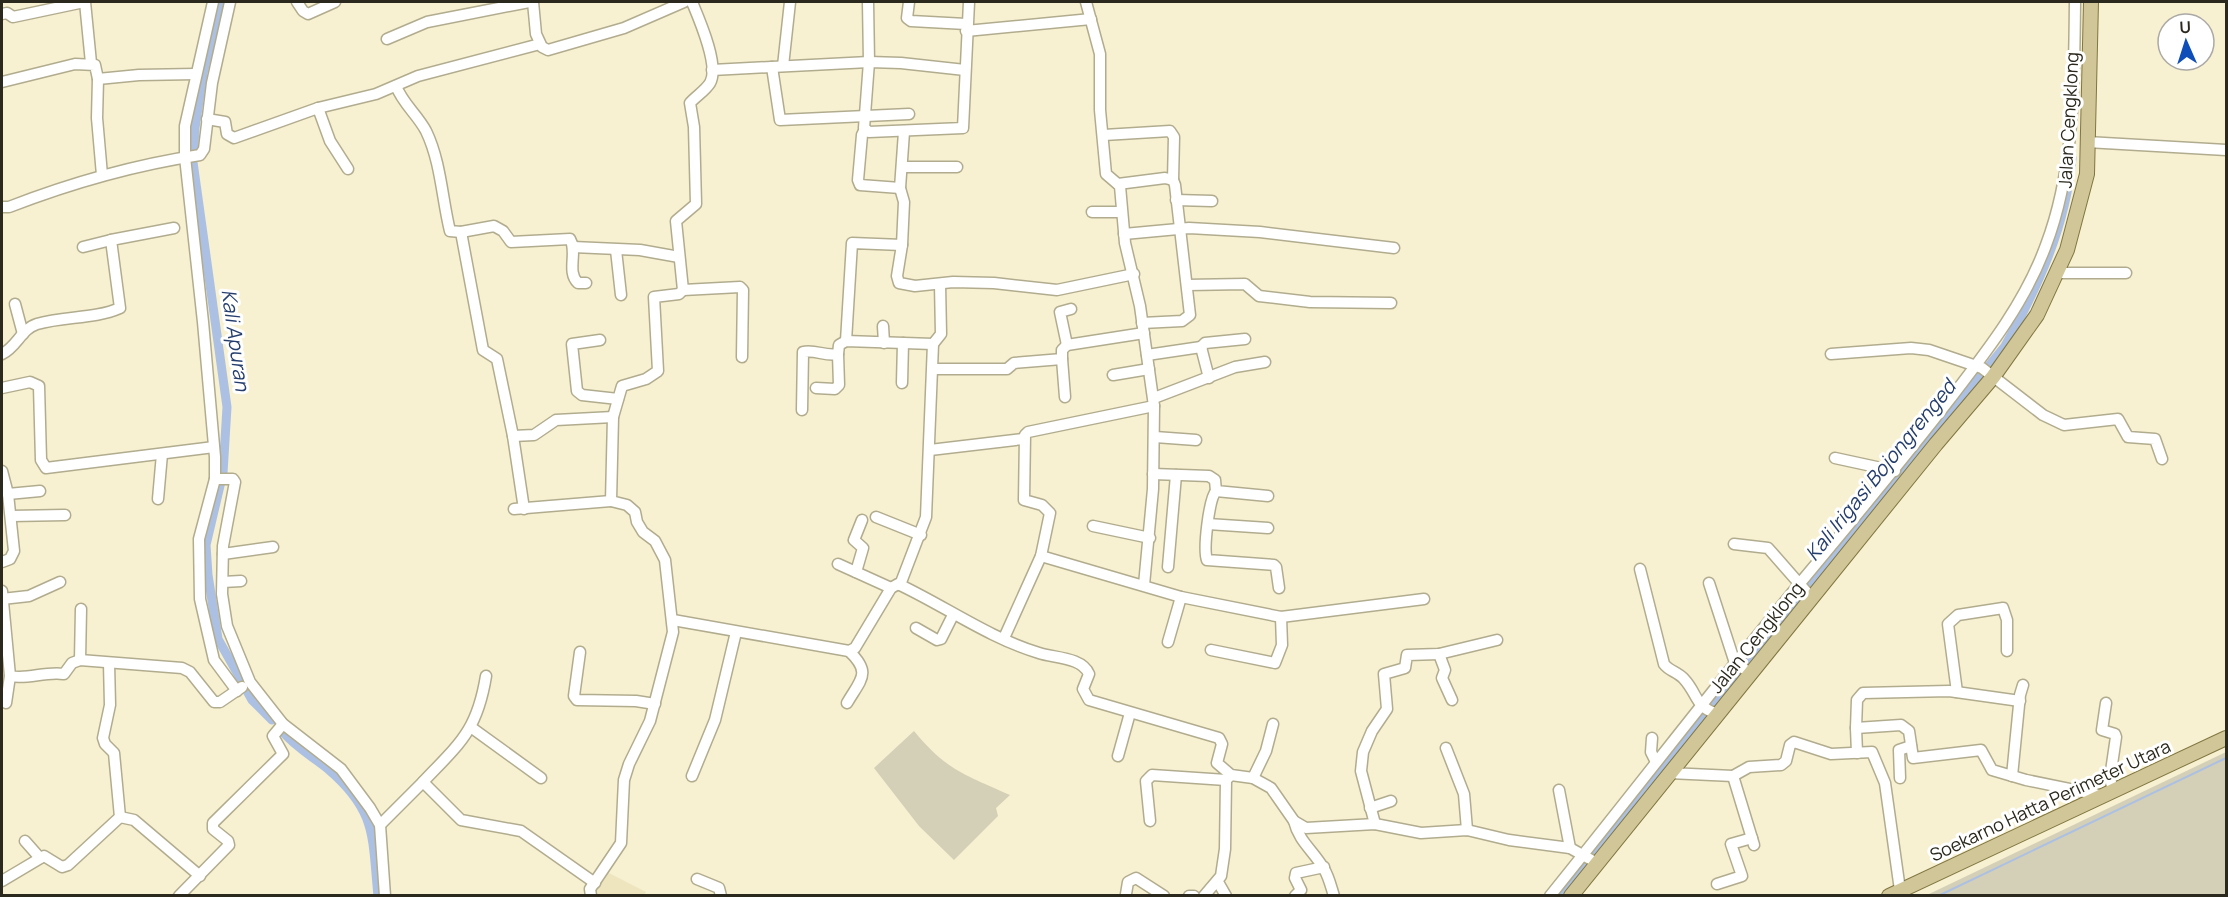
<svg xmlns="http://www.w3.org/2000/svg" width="2228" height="897" viewBox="0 0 2228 897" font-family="Manrope,sans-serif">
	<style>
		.built { fill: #eee5bf }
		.green { fill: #d4cfb7 }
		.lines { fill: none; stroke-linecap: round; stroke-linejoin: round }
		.stream { stroke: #abc0e3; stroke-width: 2 }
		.canal { stroke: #abc0e3; stroke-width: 9 }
		.minor-casing { stroke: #b2ac8f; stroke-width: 13 }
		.major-casing { stroke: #817641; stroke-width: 16 }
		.minor { stroke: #fff; stroke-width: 10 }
		.major { stroke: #d0c698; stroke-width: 14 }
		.labels { text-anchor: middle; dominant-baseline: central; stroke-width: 6; stroke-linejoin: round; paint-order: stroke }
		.street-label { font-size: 18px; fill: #2b291d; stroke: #fff }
		.water-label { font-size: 20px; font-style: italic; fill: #253e6c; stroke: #fff }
	</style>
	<rect width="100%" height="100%" fill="#f7f0d1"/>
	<polygon class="built" points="603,870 646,892 644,896 593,895"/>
	<g class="green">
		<path d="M914,731C946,770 965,775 1010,795L996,808L998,816L954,860L919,826L874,768Z"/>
		<polygon points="2226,752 2226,895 1927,895"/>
	</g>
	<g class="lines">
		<polyline class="stream" points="1938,896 2226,758"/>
		<g class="canal">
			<polyline points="221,2 203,73 195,128 193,162 227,407 223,473 206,545 208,575 218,639 240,678"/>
			<polyline points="247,691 252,700 272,720"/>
			<path d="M282,731C295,747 312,756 328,769C377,811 372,836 378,896"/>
			<path d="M1558,896L2005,346C2038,287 2066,226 2072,158"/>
		</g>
		<g class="minor-casing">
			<g id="minor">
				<polyline points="85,2 91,63"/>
				<polyline points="213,2 185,126 185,157 203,322 215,457 215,479 199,539 200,599 214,660 237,691"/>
				<polyline points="297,2 303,11 308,14 335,2"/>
				<polyline points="533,2 536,34 542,47 548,50 624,28 684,2"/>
				<polyline points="868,2 869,62 864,128 869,132 963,128 969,2"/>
				<polyline points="909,2 907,18 911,21 966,24"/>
				<polyline points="2,14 7,13 13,17 84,2"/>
				<polyline points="966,31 1091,19"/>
				<polyline points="387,39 427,22 529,2"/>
				<polyline points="783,66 790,2"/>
				<polyline points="772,67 780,120 909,114"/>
				<polyline points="712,70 869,62 901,63 965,70"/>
				<polyline points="98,79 139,75 196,74"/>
				<polyline points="2,82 75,64 95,65 98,79 97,118 102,175"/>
				<path d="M396,86C403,104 417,114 426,131C441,162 442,199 450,231L461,232L494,226L503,231L511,242L570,239C578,252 566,272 578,283H586"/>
				<polyline points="318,108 330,141 348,169"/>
				<polyline points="207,119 225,122 227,134 234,138 318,108 376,94 418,76 540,44"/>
				<polyline points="864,131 862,135 858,180 860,185 900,188"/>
				<polyline points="904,132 900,188 904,202 902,245 897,276 899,283 915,286 953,282 994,283 1057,290 1134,274"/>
				<polyline points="1104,135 1170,131 1174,137 1173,180"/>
				<polyline points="2087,142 2226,150"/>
				<polyline points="902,167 957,167"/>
				<polyline points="1118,184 1165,178 1173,180 1175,185 1190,315 1182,321 1142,323"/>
				<polyline points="1176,200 1212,201"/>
				<path d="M2,207H9C71,183 134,165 200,155L204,149L212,83L230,2"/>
				<polyline points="1092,212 1121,212"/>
				<polyline points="461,232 483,350 497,359 513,436 534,435 556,420 613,417"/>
				<polyline points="1124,234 1189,228 1260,232 1394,248"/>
				<polyline points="83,247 111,240"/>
				<polyline points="573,247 640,250 679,257"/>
				<polyline points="616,250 621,295"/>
				<polyline points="2058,273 2126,273"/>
				<polyline points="1187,285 1245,284 1259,296 1310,302 1391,303"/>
				<polyline points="683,290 740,287 743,290 742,357"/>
				<polyline points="15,304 23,334"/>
				<polyline points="883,326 884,343"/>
				<polyline points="600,340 572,344 577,391 582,395 618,399"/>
				<polyline points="846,341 852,243 902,245"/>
				<polyline points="1067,345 1060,312 1071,309"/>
				<polyline points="1201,347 1205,343 1245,339"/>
				<path d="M2,354C17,347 21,329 37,324C64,316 95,319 120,308L111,240L174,228"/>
				<polyline points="1831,354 1911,348 1929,350 1982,368 2043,415 2064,425 2118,419 2128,437 2155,439 2162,459"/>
				<polyline points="1147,355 1201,347 1209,378"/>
				<polyline points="1062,359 1065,397"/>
				<polyline points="933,369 1007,369 1014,363 1062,359 1062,350 1067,345 1144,333"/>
				<polyline points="1113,375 1149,369"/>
				<polyline points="902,383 903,343"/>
				<polyline points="2,388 30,382 39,386 41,460 46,468 214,447"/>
				<polyline points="816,388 835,389 839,385 838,354"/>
				<polyline points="1154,398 1235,367 1265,362"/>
				<path d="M802,410L803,352C815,349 826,357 838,354L839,345L846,341L933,344L941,334L940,284"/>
				<polyline points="513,436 524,509"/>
				<polyline points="1155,437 1196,440"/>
				<polyline points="930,450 1023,439"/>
				<polyline points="1835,458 1895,471"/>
				<polyline points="2,471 8,494 14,551 10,559 2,562"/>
				<polyline points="1153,474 1209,476 1215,480 1216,491 1268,496"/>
				<polyline points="215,479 233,479 235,482 223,546 222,594 227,626 250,682 283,724 341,769 370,808 380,825 385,896"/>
				<path d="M1216,491C1209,499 1203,549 1207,560L1274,565L1276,567L1279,588"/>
				<polyline points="8,494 40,491"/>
				<polyline points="158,499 162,454"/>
				<polyline points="514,509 611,501"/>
				<polyline points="11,516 65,515"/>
				<polyline points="876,517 921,535"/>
				<polyline points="1208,524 1268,528"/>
				<polyline points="1093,526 1150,538"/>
				<polyline points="1734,544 1768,548 1811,597"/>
				<polyline points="223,554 273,547"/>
				<polyline points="1041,556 1181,597 1281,617 1424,599"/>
				<polyline points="838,564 891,588"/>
				<polyline points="1168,567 1176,475"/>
				<path d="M1640,569L1664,664C1669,671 1678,672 1684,679C1698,694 1694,706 1717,714"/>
				<polyline points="856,572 863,548 854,540 862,520"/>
				<polyline points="223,582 241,581"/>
				<polyline points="1709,583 1734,660 1751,675"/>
				<polyline points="900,585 926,517 933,344"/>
				<polyline points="1144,585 1153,489 1154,406"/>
				<path d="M2,591L10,676C27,680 45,671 64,674L72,663L80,660L182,668L190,672L214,702H220L242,687"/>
				<polyline points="2,599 29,596 60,582"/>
				<path d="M673,620L849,651L855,648L891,588L898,584C945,606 989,638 1039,653C1054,658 1082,657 1089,674L1083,689L1089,700L1219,738L1222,744L1217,763L1231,775L1253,778L1271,788L1294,821L1306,828L1375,824L1421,833L1467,830L1509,840L1570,848L1597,863"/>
				<polyline points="916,628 937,640 941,639 953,615"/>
				<polyline points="1004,638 1041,556 1050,513 1042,505 1024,500 1025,435 1028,432 1154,406 1140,306 1125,243 1120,186 1106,174 1100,110 1100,54 1086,2"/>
				<polyline points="1168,642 1181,597"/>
				<polyline points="1211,650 1275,663 1282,645 1281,617"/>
				<polyline points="580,652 574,696 577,700 636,701 655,704"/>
				<polyline points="1439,654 1445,670 1442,678 1452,700"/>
				<polyline points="80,660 81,609"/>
				<polyline points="1957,692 1948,624 1958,615 2003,608 2007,620 2007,651"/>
				<polyline points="2020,701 1949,691 1863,693 1857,700 1856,728 1901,725 1909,731 1913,758 1981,750 1992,770 2026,780 2104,796"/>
				<polyline points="6,703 10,676"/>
				<path d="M847,703C861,679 872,673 849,651"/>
				<polyline points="2106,703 2102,730 2115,734 2116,737 2110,778 2113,791"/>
				<polyline points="472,728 541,778"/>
				<polyline points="1856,728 1857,753"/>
				<polyline points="1652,738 1651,752 1656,762"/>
				<polyline points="1446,748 1464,794 1467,830"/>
				<polyline points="1118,756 1130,713"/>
				<polyline points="1669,773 1733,776 1749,767 1781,765 1786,761 1790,745 1794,742 1831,754 1872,752 1885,783 1900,890"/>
				<polyline points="692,776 715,720 736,632"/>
				<polyline points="1733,776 1754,845"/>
				<polyline points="2012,776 2020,695 2023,685"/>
				<polyline points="1253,778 1266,751 1273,724"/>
				<polyline points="1900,778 1899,750 1911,746"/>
				<path d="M423,782C460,743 477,731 486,676"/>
				<polyline points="1559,790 1570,848"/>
				<polyline points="1370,808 1391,801"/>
				<polyline points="120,817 134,820 200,876"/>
				<polyline points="1150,821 1146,781 1152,775 1226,780"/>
				<path d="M1294,821C1299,842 1314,851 1324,869C1329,877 1331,887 1334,896"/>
				<polyline points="1375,824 1361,771 1363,752 1372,731 1387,709 1384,674 1405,668 1407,655 1439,654 1497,640"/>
				<polyline points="380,825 423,782 461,820 521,831 595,883"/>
				<polyline points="25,841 40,858"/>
				<polyline points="697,879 719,888 721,896"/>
				<polyline points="2,881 44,856 62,867 68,865 120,817 114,753 105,744 103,738 110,705 109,663"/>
				<polyline points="1218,882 1226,896"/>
				<polyline points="1717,884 1742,876 1731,844 1752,838"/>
				<polyline points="1126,894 1128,882 1136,878 1164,896"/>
				<polyline points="179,896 229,845 228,841 213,829 213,823 283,754 273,736 283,724"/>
				<path d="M591,896L590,889L621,843L624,780L629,764L650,721L673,632L665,560L655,541L643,532L637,522L635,512L627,505L611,501L613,417L622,386L646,379L658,371L654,297L679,294L683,290L676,221L696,204L694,127L690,103C696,96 705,91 710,83C720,66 699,19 692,2"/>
				<polyline points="1189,896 1194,896"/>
				<polyline points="1204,896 1221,876 1225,849 1226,780 1231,775"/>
				<polyline points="1295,896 1301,890 1295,878 1296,873 1324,867"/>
				<path d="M1550,896C1634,792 1716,685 1801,582C1852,521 1902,461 1950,399C1987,351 2025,303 2046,245C2075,169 2074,82 2075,2"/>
			</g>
		</g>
		<g class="major-casing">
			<g id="major">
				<polyline points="1571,896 1936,444 1993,377 2037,315 2067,250 2087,174 2091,2"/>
				<polyline points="1889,896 2226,738"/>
			</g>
		</g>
		<use href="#minor" class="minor"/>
		<use href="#major" class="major"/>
	</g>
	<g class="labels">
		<g class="street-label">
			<text transform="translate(2068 120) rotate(-87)">Jalan Cengklong</text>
			<text transform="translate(1756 637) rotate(-51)">Jalan Cengklong</text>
			<text transform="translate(2050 800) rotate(-25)">Soekarno Hatta Perimeter Utara</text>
		</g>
		<g class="water-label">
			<text transform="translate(236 340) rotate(82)">Kali Apuran</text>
			<text transform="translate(1880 470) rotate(-51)">Kali Irigasi Bojongrenged</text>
		</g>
	</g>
	<rect width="2228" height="897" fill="none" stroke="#2b291d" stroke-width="6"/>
	<g transform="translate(2186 42) rotate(357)"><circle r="28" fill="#ffffff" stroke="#aaa9a5" stroke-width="1.5"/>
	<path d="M0-4.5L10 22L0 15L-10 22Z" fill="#0f4db8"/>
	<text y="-9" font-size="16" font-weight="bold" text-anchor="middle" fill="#2b291d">U</text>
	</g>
</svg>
